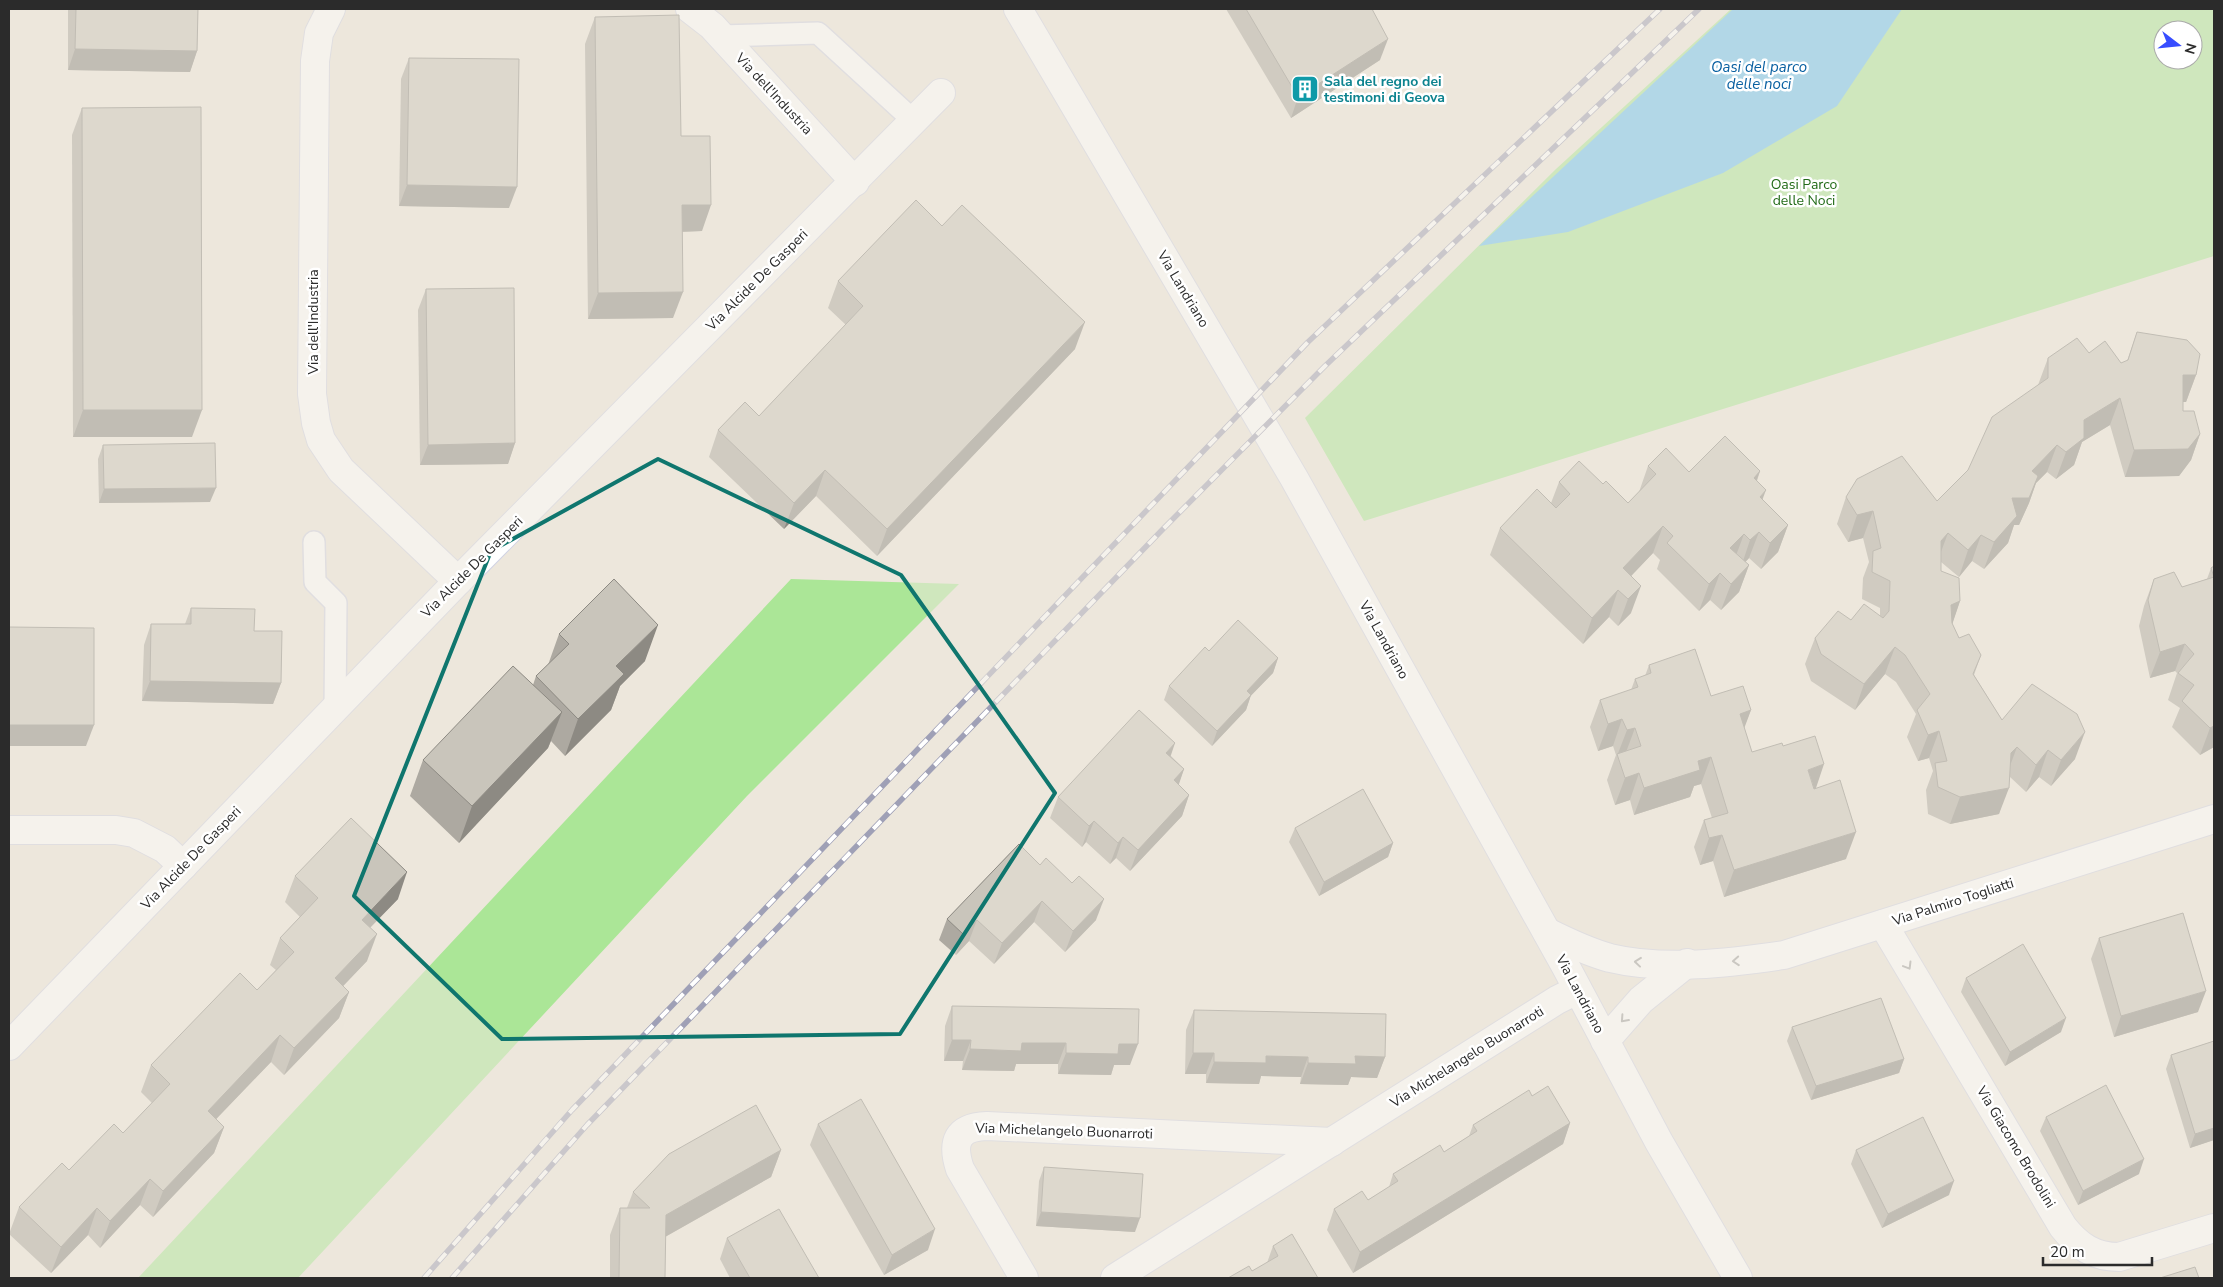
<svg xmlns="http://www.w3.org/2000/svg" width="2223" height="1287" viewBox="0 0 2223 1287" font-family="'Nunito Sans',sans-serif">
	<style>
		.green { fill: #abe697; fill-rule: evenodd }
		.water { fill: #6cc4f3 }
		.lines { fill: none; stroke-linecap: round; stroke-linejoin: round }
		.service-casing { stroke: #d1d3e4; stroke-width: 24 }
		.minor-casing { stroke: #d1d3e4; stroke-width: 30 }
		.tertiary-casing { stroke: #d1d3e4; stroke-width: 30 }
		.service { stroke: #fff; stroke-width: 21 }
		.minor { stroke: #fff; stroke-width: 28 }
		.tertiary { stroke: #fff; stroke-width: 28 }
		.rail-casing { stroke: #9fa0b6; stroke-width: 5.5 }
		.rail { stroke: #fff; stroke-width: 4; stroke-dasharray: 11; stroke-linecap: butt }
		.wall { fill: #ada9a1 }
		.shaded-wall { fill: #8d8a83 }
		.building { fill: #c9c5bb; stroke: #8d8a83 }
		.oneway { stroke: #a0a0a0 }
		.marked { fill: none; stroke: #0f766e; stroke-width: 4; stroke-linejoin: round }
		.labels { text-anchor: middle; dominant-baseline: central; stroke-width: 5; stroke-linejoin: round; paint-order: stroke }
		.culture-label { font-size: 14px; font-weight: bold; fill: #0d838f; stroke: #fff; text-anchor: start }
		.street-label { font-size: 14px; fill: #2b2b2b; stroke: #fff }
		.park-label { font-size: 14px; fill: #226b18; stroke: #fff }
		.water-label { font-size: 15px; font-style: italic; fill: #0960a1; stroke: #fff }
	</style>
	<rect width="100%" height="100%" fill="#ede7dc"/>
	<g class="green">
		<path d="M1731,9H2214V256L1364,521L1305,418L1556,169ZM2163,30H2193V60H2163Z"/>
		<polygon points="791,579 959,584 747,796 298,1278 138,1278"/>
	</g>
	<polygon class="water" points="1733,9 1902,9 1837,106 1723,173 1568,232 1479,246"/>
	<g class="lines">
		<g class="service-casing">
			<g id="service">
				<polyline points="721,36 818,33 914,121"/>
				<polyline points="314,542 315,582 336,603 335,709"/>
			</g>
		</g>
		<g class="minor-casing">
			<g id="minor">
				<polyline points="331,9 319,33 315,61 312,394 316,423 321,440 341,470 458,581"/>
				<polyline points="690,9 712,26 855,182"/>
				<polyline points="9,830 116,830 134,833 165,849 183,866"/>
				<path d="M1883,924L2063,1227C2078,1246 2094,1257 2119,1257L2214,1228"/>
				<path d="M1547,932C1567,942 1588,952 1610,958C1664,971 1730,963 1784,955L2214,819"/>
				<polyline points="1605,1041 1641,1000 1687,963"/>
				<polyline points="9,1046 458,581 941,93"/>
				<path d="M1024,1278L960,1169C951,1142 957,1127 987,1126L1332,1142"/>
				<polyline points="1115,1278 1557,1000 1577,990"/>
			</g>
		</g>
		<g class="tertiary-casing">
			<polyline id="tertiary" points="1018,9 1294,478 1566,967 1659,1142 1738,1278"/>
		</g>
		<use href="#service" class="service"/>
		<use href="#minor" class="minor"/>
		<use href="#tertiary" class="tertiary"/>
		<g class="rail-casing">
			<g id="rail">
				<polyline points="424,1278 572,1110 1308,342 1660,9"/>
				<polyline points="452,1278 587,1125 1163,529 1325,366 1699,9"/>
			</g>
		</g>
		<use href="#rail" class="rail"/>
	</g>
	<g class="wall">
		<polygon points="68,9 198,9 197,51 190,72 68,70"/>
		<polygon points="1226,9 1372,9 1380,60 1291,118"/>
		<polygon points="595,17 681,136 702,231 682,232 673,318 588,319 585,44"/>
		<polygon points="409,58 509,208 399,206 401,79"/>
		<polygon points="82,108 192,437 73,437 72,135"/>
		<polygon points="942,226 1075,349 877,556 816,496 784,529 709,457 718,430 759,416 846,325 828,308 838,281"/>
		<polygon points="426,289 515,443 508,464 420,465 418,310"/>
		<polygon points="2137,332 2196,375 2186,402 2183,402 2183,411 2200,434 2191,460 2179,476 2125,477 2110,425 2082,442 2074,465 2056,479 2047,472 2036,483 2029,503 2019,525 2014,525 2008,543 1984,569 1972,561 1959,577 1941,562 1941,571 1960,601 1952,624 1959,638 1981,655 1974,675 2002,720 2075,759 2051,786 2039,777 2026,792 2009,776 1999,814 1950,824 1928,814 1926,790 1933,771 1929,758 1918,761 1907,737 1916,714 1896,682 1885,674 1855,710 1811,681 1805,664 1815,638 1851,620 1880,616 1880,608 1862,599 1863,578 1869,562 1863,538 1848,542 1837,524 1846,497 1937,501 1968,470 2038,385 2048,358 2089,353 2121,363 2127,361"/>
		<polygon points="103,445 210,502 99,503 98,459"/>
		<polygon points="1648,466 1689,472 1760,471 1757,481 1762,499 1788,525 1778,552 1761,569 1749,558 1745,562 1749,565 1739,592 1721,610 1710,600 1699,611 1657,569 1660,560 1653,553 1631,576 1631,613 1618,626 1609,617 1583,644 1490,555 1500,528 1551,503 1559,482 1603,484 1628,503 1639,492"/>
		<polygon points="2214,566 2214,747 2200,755 2172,727 2180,708 2168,700 2177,673 2175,671 2150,678 2139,626 2144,606 2154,579 2182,587 2207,579 2211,568"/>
		<polygon points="191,608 254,631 281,683 273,704 142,701 144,645 151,624 185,624"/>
		<polygon points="559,634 645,661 620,686 611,710 565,756 551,741 548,748 459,843 410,796 423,760 533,685 536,676 548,665"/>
		<polygon points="1209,651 1278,658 1273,673 1251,695 1246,710 1212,746 1164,700 1169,686"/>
		<polygon points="1649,665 1711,696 1751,710 1744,727 1752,752 1783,746 1816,788 1846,859 1724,897 1713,861 1700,865 1694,847 1704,820 1712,818 1701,784 1694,786 1690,797 1634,815 1630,800 1615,805 1607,780 1616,755 1613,746 1598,751 1590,727 1600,700 1631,690 1635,679 1645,676"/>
		<polygon points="1171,756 1184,769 1178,785 1189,795 1182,816 1130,871 1116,858 1110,864 1086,842 1082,847 1050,818 1058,797"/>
		<polygon points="1295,828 1393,843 1388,857 1319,896 1289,842"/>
		<polygon points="1019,844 1096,920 1065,952 1034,922 994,964 969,941 956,955 939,940 947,919"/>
		<polygon points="295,876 398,899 370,928 367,961 343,986 349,992 339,1018 284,1075 271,1062 216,1119 224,1127 214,1153 153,1217 140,1205 100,1248 88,1235 51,1273 9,1234 19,1207 69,1170 123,1133 152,1103 141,1092 151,1065 257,990 276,970 270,965 280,938 300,917 285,902"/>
		<polygon points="2099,938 2198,1012 2114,1037 2091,959"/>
		<polygon points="1966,978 2061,1032 2005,1066 1961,992"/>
		<polygon points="952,1006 1130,1065 1114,1065 1111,1075 1058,1074 1058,1064 1016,1064 1014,1071 962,1070 963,1061 944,1061 945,1026"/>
		<polygon points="1194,1010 1385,1057 1377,1078 1351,1077 1348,1085 1300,1084 1301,1077 1261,1076 1259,1084 1206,1083 1206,1074 1185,1074 1186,1030"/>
		<polygon points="1792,1027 1904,1059 1899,1073 1811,1100 1787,1041"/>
		<polygon points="2214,1041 2214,1140 2190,1148 2166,1069 2171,1055"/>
		<polygon points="1532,1096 1570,1123 1563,1144 1353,1273 1327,1230 1334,1209 1368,1200 1389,1187 1393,1174 1444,1152 1469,1136 1473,1125"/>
		<polygon points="2046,1117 2139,1174 2078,1205 2040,1131"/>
		<polygon points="818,1124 928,1250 884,1275 810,1145"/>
		<polygon points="781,1150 771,1177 665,1237 665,1278 610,1278 610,1235 620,1208 627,1208 633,1192"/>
		<polygon points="1856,1150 1949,1195 1882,1228 1851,1164"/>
		<polygon points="1044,1167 1135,1232 1036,1226 1039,1181"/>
		<polygon points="727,1238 819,1278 730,1278 720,1259"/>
		<polygon points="1273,1246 1318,1278 1252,1271 1267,1263"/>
	</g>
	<g class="shaded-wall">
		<polygon points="1388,39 1380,60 1291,118 1298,97"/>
		<polygon points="75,49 197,51 190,72 68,70"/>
		<polygon points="407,185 517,187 509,208 399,206"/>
		<polygon points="682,205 711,205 702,231 672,232"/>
		<polygon points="683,292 673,318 588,319 598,293"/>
		<polygon points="1085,322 1075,349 877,556 887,529"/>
		<polygon points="2183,375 2196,375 2186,402 2173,402"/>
		<polygon points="2120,398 2110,425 2082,442 2074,465 2056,479 2066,452 2084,420"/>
		<polygon points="83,410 202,410 192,437 73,437"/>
		<polygon points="2200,434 2191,460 2179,476 2125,477 2134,450"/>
		<polygon points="515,443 508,464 420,465 428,445"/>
		<polygon points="2057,445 2047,472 2036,483 2029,503 2019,525 2014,525 2008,543 1984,569 1994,542 2012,498 2032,471"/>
		<polygon points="825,470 816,496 784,529 794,503"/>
		<polygon points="1760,471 1750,498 1754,478"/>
		<polygon points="216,488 210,502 99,503 104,489"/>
		<polygon points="1766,490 1756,517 1760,497"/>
		<polygon points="1873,511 1863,538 1848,542 1857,515"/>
		<polygon points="1788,525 1778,552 1761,569 1770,543"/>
		<polygon points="1663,526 1653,553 1613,595 1623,568"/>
		<polygon points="1759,532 1749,558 1741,567 1750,540"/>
		<polygon points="1948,533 1938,560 1941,541"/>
		<polygon points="1744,534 1734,561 1730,548"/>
		<polygon points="1981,535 1972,561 1959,577 1968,550"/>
		<polygon points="1749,565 1739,592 1721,610 1731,584"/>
		<polygon points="1720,573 1710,600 1699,611 1709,584"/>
		<polygon points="1641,586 1631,613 1618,626 1628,599"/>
		<polygon points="1618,590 1609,617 1583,644 1592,618"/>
		<polygon points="1960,601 1951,628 1951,605"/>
		<polygon points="658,625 645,661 620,686 611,710 565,756 578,719 616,666"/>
		<polygon points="2185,644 2175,671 2150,678 2160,652"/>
		<polygon points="1895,647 1885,674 1855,710 1864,684"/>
		<polygon points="1278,658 1273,673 1242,705 1247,691"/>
		<polygon points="150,681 281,683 273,704 142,701"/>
		<polygon points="1251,695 1246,710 1212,746 1217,731"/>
		<polygon points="1751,710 1741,737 1740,714"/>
		<polygon points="562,712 548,748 459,843 472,806"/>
		<polygon points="1622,719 1613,746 1598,751 1608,724"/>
		<polygon points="9,725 94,725 86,746 9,746"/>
		<polygon points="2214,726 2214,747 2200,755 2210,728"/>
		<polygon points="1635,728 1625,755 1617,756 1627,730"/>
		<polygon points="1939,731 1929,758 1918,761 1928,735"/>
		<polygon points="2085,732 2075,759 2051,786 2061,760"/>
		<polygon points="1175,743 1168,764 1166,753"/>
		<polygon points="2017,747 2007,774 2011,753"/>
		<polygon points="2048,750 2039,777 2026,792 2036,765"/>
		<polygon points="1711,757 1701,784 1694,786 1690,797 1634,815 1644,788 1698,761"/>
		<polygon points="1824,764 1815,791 1808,770"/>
		<polygon points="1184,769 1177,790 1174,780"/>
		<polygon points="1639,773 1630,800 1615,805 1625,778"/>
		<polygon points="2009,788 1999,814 1950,824 1960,797"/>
		<polygon points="1189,795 1182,816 1130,871 1138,850"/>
		<polygon points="1094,821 1086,842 1082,847 1089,826"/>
		<polygon points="1856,832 1846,859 1724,897 1734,870"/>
		<polygon points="1722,835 1713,861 1700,865 1709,838"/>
		<polygon points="1123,837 1116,858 1110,864 1118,843"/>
		<polygon points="1393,843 1388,857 1319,896 1324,882"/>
		<polygon points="407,872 398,899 352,946 362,920"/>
		<polygon points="1104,899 1096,920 1065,952 1073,931"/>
		<polygon points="1042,901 1034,922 994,964 1002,943"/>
		<polygon points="977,920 969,941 956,955 963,934"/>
		<polygon points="377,934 367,961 325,1005 335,978"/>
		<polygon points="2206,991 2198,1012 2114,1037 2121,1016"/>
		<polygon points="349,992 339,1018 284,1075 294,1048"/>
		<polygon points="2066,1018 2061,1032 2005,1066 2010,1052"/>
		<polygon points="280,1035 271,1062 198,1138 208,1111"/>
		<polygon points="952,1040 971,1040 963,1061 944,1061"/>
		<polygon points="1022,1043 1066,1043 1058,1064 1016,1064 1014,1071 962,1070 970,1049"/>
		<polygon points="1119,1044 1138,1044 1130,1065 1114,1065 1111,1075 1058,1074 1066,1053"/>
		<polygon points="1193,1053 1214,1053 1206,1074 1185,1074"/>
		<polygon points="1266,1056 1308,1057 1301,1077 1261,1076 1259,1084 1206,1083 1214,1062"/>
		<polygon points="1355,1056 1385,1057 1377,1078 1351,1077 1348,1085 1300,1084 1308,1063"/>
		<polygon points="1904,1059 1899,1073 1811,1100 1816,1086"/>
		<polygon points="1570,1123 1563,1144 1353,1273 1360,1252"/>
		<polygon points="224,1127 214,1153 153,1217 163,1191"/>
		<polygon points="2214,1128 2214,1140 2190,1148 2195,1134"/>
		<polygon points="781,1150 771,1177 656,1242 666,1215"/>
		<polygon points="2144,1159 2139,1174 2078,1205 2083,1191"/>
		<polygon points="150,1179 140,1205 100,1248 110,1221"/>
		<polygon points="1954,1181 1949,1195 1882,1228 1888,1214"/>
		<polygon points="97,1208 88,1235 51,1273 61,1247"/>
		<polygon points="1041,1212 1140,1218 1135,1232 1036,1226"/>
		<polygon points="935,1229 928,1250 884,1275 892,1255"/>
	</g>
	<g class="building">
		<polygon points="76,9 198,9 197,51 75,49"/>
		<polygon points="1246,9 1372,9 1388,39 1298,97"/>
		<polygon points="679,15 681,136 710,136 711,205 682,205 683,292 598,293 595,17"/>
		<polygon points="409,58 519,59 517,187 407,185"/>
		<polygon points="201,107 202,410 83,410 82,108"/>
		<polygon points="916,200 942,226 962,205 1085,322 887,529 825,470 794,503 718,430 745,402 759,416 863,306 838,281"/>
		<polygon points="514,288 515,443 428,445 426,289"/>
		<polygon points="2137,332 2187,340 2200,354 2196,375 2183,375 2183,411 2194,411 2200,434 2188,449 2134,450 2120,398 2084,420 2084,438 2066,452 2057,445 2032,471 2038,476 2029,498 2012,498 2017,516 1994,542 1981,535 1968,550 1948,533 1941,541 1941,571 1959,578 1960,601 1951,605 1952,623 1959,638 1969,634 1981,655 1973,674 2002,720 2032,684 2077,714 2085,732 2061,760 2048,750 2036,765 2017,747 2011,753 2009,788 1960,797 1938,787 1935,763 1947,761 1939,731 1928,735 1917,710 1930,694 1905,655 1895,647 1864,684 1821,654 1815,638 1838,611 1851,620 1864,604 1883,618 1889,611 1890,581 1872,572 1873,551 1881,548 1873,511 1857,515 1846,497 1857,479 1902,456 1937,501 1968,470 1992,417 2048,378 2048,358 2077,338 2089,353 2105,341 2121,363 2128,360"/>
		<polygon points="1725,436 1760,471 1754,478 1766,490 1760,497 1788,525 1770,543 1759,532 1750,540 1744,534 1730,548 1749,565 1731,584 1720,573 1709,584 1667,543 1673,536 1663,526 1623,568 1641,586 1628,599 1618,590 1592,618 1500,528 1537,489 1556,508 1570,494 1559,482 1579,461 1603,484 1606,481 1628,503 1656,474 1648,466 1666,448 1689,472"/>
		<polygon points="215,443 216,488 104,489 103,445"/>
		<polygon points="2214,566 2214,577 2211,568"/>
		<polygon points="2174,572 2182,587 2214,577 2214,726 2210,728 2182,701 2194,685 2178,673 2194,654 2185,644 2160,652 2148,600 2154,579"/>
		<polygon points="614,579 658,625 616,666 624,674 578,719 536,676 569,644 559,634"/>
		<polygon points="191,608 255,609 254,631 282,631 281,683 150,681 151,624 191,624"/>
		<polygon points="1238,620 1278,658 1247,691 1251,695 1217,731 1169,686 1205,647 1209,651"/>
		<polygon points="9,627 94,628 94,725 9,725"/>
		<polygon points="1695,649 1711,696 1743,686 1751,710 1740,714 1752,752 1782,743 1783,746 1815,736 1824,764 1808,770 1814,789 1840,780 1856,832 1734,870 1722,835 1709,838 1704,820 1728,813 1711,757 1698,761 1700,770 1644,788 1639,773 1625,778 1617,754 1641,746 1635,728 1627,730 1622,719 1608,724 1600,700 1638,687 1635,679 1651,673 1649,665"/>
		<polygon points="513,666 562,712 472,806 423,760"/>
		<polygon points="1139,710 1175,743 1166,753 1184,769 1174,780 1189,795 1138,850 1123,837 1118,843 1094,821 1089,826 1058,797"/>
		<polygon points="1363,789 1393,843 1324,882 1295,828"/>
		<polygon points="351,818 407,872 362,920 377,934 335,978 349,992 294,1048 280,1035 208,1111 224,1127 163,1191 150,1179 110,1221 97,1208 61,1247 19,1207 62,1163 69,1170 114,1124 123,1133 170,1084 151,1065 240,973 257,990 294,952 280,938 318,898 295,876"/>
		<polygon points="1019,844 1040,865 1046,858 1072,883 1079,876 1104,899 1073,931 1042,901 1002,943 977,920 963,934 947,919"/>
		<polygon points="2183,913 2206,991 2121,1016 2099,938"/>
		<polygon points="2023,944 2066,1018 2010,1052 1966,978"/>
		<polygon points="1881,998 1904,1059 1816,1086 1792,1027"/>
		<polygon points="952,1006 1139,1009 1138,1044 1119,1044 1118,1054 1066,1053 1066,1043 1022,1043 1021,1051 970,1049 971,1040 952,1040"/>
		<polygon points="1194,1010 1386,1014 1385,1057 1355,1056 1356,1064 1308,1063 1308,1057 1266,1056 1266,1063 1214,1062 1214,1053 1193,1053"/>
		<polygon points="2214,1041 2214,1128 2195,1134 2171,1055"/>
		<polygon points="2106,1085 2144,1159 2083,1191 2046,1117"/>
		<polygon points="1548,1086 1570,1123 1360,1252 1334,1209 1362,1191 1368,1200 1398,1181 1393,1174 1440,1145 1444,1152 1477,1131 1473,1125 1529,1090 1532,1096"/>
		<polygon points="861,1099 935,1229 892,1255 818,1124"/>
		<polygon points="756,1105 781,1150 666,1215 665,1278 619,1278 620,1208 650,1208 633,1192 669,1154"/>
		<polygon points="1923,1117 1954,1181 1888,1214 1856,1150"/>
		<polygon points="1044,1167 1143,1174 1140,1218 1041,1212"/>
		<polygon points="779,1209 819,1278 750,1278 727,1238"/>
		<polygon points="1292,1234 1318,1278 1228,1278 1249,1266 1252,1271 1278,1256 1273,1246"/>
		<polygon points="2195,1267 2199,1278 2160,1278"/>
	</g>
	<defs><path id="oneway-chevron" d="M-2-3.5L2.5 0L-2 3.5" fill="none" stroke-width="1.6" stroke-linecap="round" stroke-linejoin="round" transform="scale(1.25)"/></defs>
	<g class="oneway">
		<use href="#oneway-chevron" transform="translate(1736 961) rotate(176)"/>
		<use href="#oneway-chevron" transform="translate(1638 962) rotate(-174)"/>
		<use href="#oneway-chevron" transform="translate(1908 966) rotate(59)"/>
		<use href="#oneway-chevron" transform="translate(1624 1019) rotate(132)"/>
	</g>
	<path d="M0 0H2223V1287H0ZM658,459L901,575L1055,793L900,1034L502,1039L354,896L491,551Z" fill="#ede7dc" fill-opacity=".55" fill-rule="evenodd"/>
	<path class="marked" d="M658,459L901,575L1055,793L900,1034L502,1039L354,896L491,551Z"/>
	<defs>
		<g id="building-square" transform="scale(1.4375)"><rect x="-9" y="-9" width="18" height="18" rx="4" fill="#0f9aa8" stroke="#fff"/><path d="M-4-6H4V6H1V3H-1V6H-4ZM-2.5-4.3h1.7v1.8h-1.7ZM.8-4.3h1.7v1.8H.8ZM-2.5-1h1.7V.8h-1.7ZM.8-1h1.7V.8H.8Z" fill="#fff"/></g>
	</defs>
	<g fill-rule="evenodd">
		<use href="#building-square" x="1305" y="89"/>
	</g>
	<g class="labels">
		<g class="culture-label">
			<text x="1324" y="81">Sala del regno dei<tspan x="1324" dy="16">testimoni di Geova</tspan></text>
		</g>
		<g class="street-label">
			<text transform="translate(774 94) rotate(47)">Via dell'Industria</text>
			<text transform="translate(757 280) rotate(-45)">Via Alcide De Gasperi</text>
			<text transform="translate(1183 289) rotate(59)">Via Landriano</text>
			<text transform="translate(313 322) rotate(-90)">Via dell'Industria</text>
			<text transform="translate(472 567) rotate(-45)">Via Alcide De Gasperi</text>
			<text transform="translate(1384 640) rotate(61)">Via Landriano</text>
			<text transform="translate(191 858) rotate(-46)">Via Alcide De Gasperi</text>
			<text transform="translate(1953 902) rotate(-18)">Via Palmiro Togliatti</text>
			<text transform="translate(1580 994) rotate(62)">Via Landriano</text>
			<text transform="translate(1467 1057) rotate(-32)">Via Michelangelo Buonarroti</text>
			<text transform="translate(1064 1131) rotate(2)">Via Michelangelo Buonarroti</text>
			<text transform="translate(2016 1147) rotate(59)">Via Giacomo Brodolini</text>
		</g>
		<g class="park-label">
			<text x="1804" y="184">Oasi Parco<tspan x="1804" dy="16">delle Noci</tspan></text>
		</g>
		<g class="water-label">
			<text x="1759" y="67">Oasi del parco<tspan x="1759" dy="17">delle noci</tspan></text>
		</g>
	</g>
	<rect width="2223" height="1287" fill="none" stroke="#2b2b2b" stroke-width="20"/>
	<g transform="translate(2178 45) rotate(106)"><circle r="24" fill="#ffffff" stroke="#aaaaaa"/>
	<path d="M0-4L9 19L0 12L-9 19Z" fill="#374dff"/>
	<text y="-8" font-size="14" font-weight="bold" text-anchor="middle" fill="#2b2b2b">N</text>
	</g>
	<path d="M2043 1257v8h109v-8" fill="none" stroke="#2b2b2b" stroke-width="2.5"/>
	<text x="2050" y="1257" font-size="15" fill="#2b2b2b" stroke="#ffffff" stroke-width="4" paint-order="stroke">20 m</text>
</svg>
